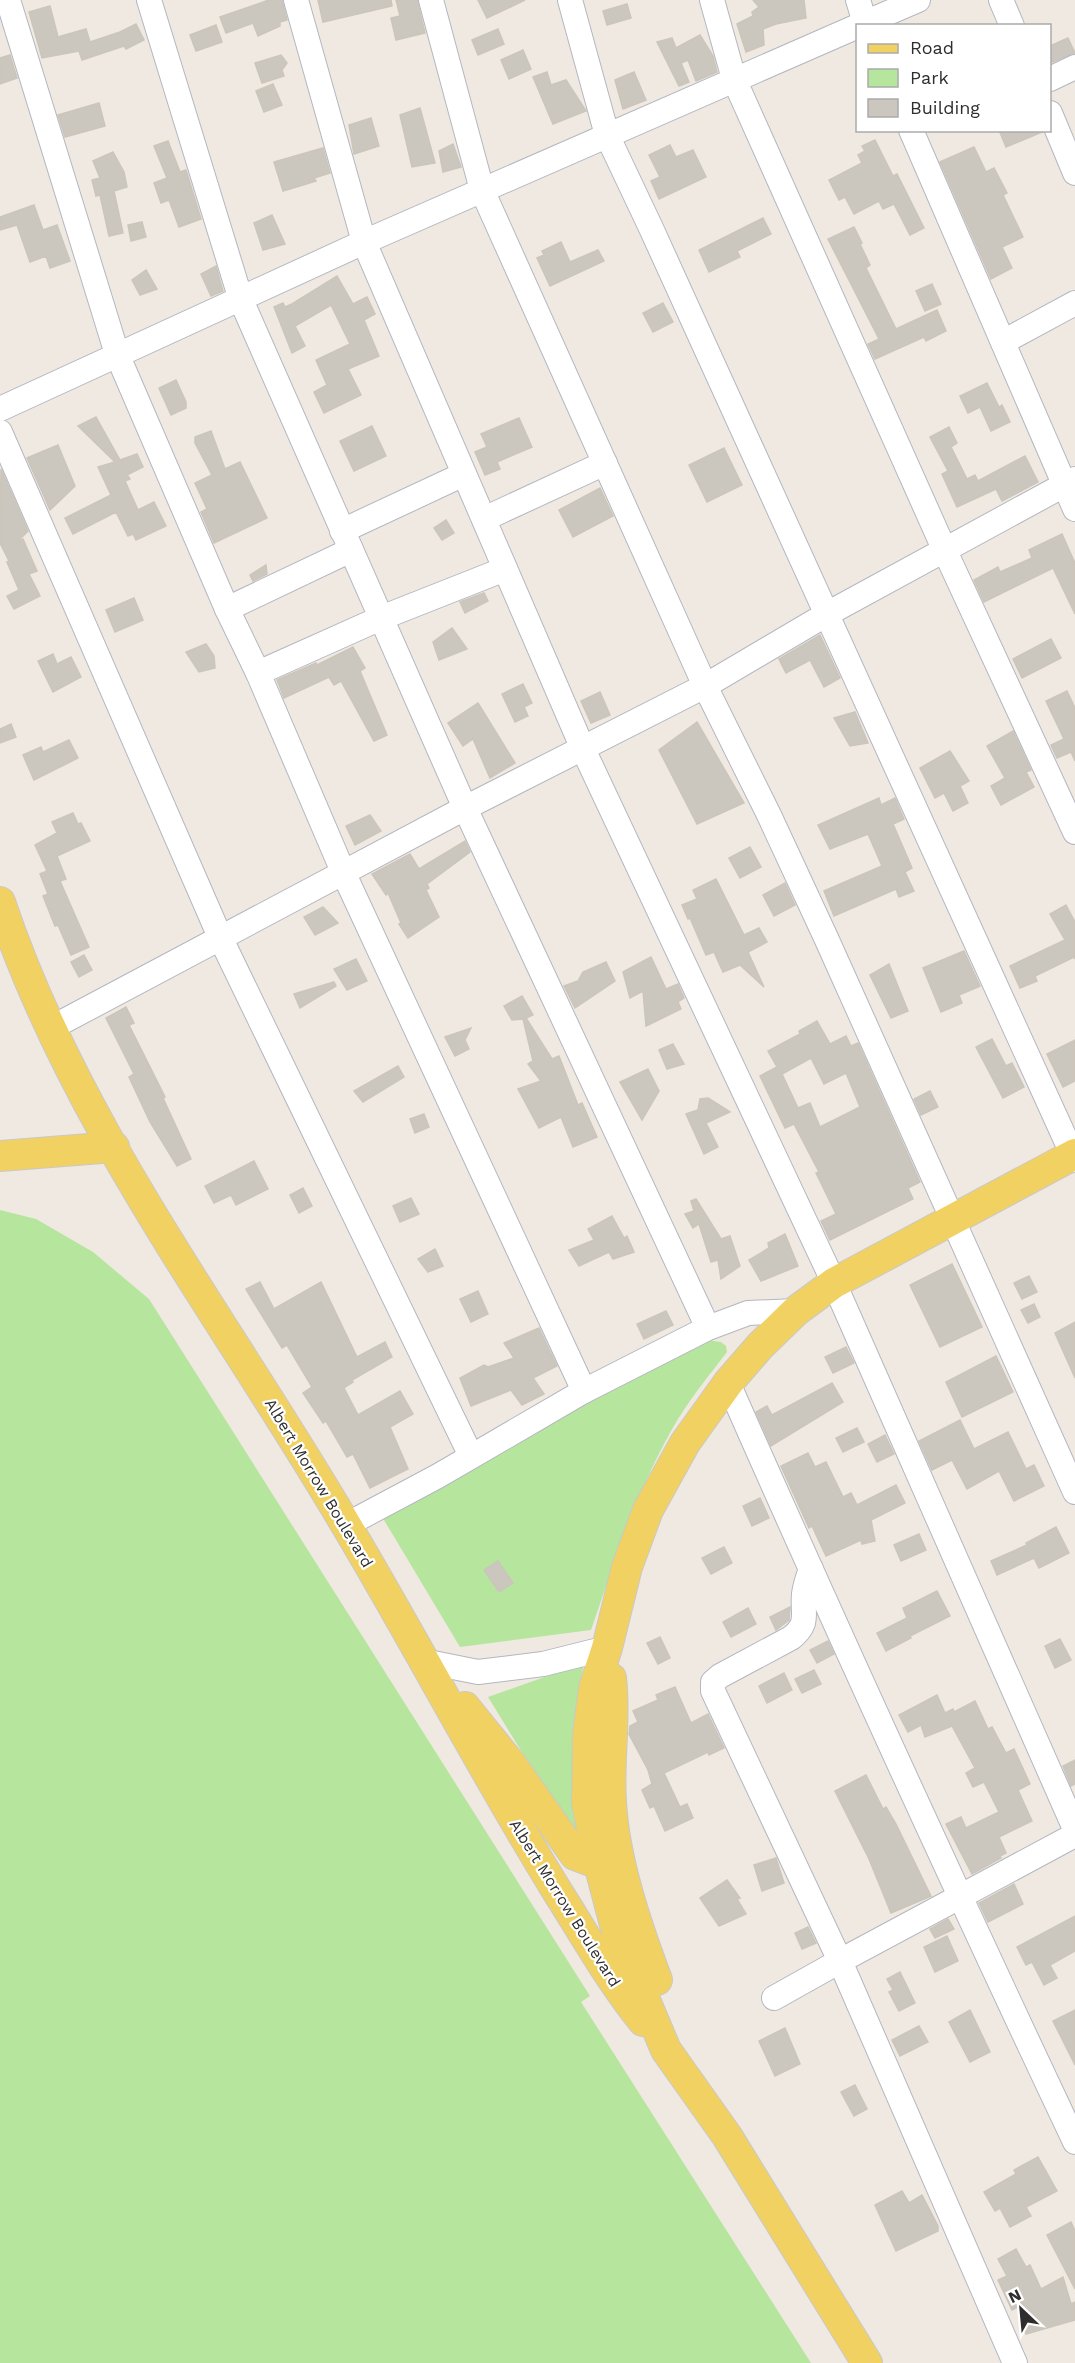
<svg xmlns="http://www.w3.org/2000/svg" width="1075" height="2363" viewBox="0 0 1075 2363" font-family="'Work Sans',sans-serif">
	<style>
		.green { fill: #b6e59e }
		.building { fill: #cbc7bf; stroke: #cbc5ba; stroke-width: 1.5; fill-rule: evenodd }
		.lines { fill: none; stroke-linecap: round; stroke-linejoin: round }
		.minor-casing { stroke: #b4b7c1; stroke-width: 26 }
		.major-casing { stroke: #c9c9c9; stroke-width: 32 }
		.minor { stroke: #fff; stroke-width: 24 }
		.major { stroke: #f2d163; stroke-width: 30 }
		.labels { text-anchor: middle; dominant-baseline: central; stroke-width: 4.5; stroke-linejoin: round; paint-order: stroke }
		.street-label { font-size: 16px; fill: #2e2e2e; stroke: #fff }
	</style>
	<rect width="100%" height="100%" fill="#efe9e1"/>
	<g class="green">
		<polygon points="0,1210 36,1219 93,1252 149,1299 590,1996 581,2002 811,2363 0,2363"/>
		<path d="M706,1340L721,1342L726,1346L727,1352C710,1374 693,1395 678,1419C639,1484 616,1558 591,1630L460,1647L381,1515L689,1344Z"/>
		<path d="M584,1663C571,1724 571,1784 579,1845L488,1697Z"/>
	</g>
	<g class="building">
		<polygon points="269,0 282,0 287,20 280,22 280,26 258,36 253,23 226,33 220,17"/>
		<polygon points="318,0 391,0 392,6 323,22"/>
		<polygon points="396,0 417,0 425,33 396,40 391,18 400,16"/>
		<polygon points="478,0 525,0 487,18"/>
		<polygon points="753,0 804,0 806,18 776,24 763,29 764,45 746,52 737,24 753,16 752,12 759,7"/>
		<polygon points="627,4 631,18 607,25 603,11"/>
		<polygon points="50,6 58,37 86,29 90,42 120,32 136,24 144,40 126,49 124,46 82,60 79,51 42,58 29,12"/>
		<polygon points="216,25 222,42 196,51 190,35"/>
		<polygon points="498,29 504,44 478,55 472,40"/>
		<polygon points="700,35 713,56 717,72 696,81 688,60 681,63 689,82 679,86 657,42 672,38 676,48"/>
		<polygon points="1068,38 1075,53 1050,63 1050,46"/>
		<polygon points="523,50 531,69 509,79 501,60"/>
		<polygon points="10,55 17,78 0,84 0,58"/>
		<polygon points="281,55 287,63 282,70 284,76 262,83 255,63"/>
		<polygon points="547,72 551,85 566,80 586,111 553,124 533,77"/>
		<polygon points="634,72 646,100 623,109 615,80"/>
		<polygon points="273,84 282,105 264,112 256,91"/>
		<polygon points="99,103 105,126 65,137 58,115"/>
		<polygon points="420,108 435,163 412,167 400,115"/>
		<polygon points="371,118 379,146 354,154 349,125"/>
		<polygon points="999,130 1042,130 1042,132 1006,147"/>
		<polygon points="875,140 893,176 897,174 924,228 910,235 894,204 883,209 879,201 854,214 845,197 839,200 829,180 862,163 858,155 865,151 862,146"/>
		<polygon points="168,141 180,172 186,170 201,219 179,227 169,200 161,203 154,183 167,178 154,146"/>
		<polygon points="453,144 461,167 443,172 439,151"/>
		<polygon points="670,145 676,157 693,150 706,177 659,199 651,181 660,177 649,155"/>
		<polygon points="974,147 986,172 994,168 1007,193 1003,195 1023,237 1002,247 1012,268 991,279 940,162"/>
		<polygon points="323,148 330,173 314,178 316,181 283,191 274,162"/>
		<polygon points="113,152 124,172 127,187 114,191 123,233 109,236 100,195 96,196 92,180 100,178 93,161"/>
		<polygon points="34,205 43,230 57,225 70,261 50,268 46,256 30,262 17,225 0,230 0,217"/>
		<polygon points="272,215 285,244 263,250 254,223"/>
		<polygon points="763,218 771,234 737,251 740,257 709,272 699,250"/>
		<polygon points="142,222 146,237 131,241 128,225"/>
		<polygon points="854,227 862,243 860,244 870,265 866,268 896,329 937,310 946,331 926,341 924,337 875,359 868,344 879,339 828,239"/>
		<polygon points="561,242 570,262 598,250 604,261 550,286 537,258 544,255 542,251"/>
		<polygon points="216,266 223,291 211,296 201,274"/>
		<polygon points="146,270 157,289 140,295 132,280"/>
		<polygon points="337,276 353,304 367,297 375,314 364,320 379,356 348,369 361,395 324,413 314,392 327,385 316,360 350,344 331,305 295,326 305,346 292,353 274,307 283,303 285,307 292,304"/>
		<polygon points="932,284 941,304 925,311 916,291"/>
		<polygon points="663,303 673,322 653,332 643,313"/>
		<polygon points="176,380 186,402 186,408 171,415 159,388"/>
		<polygon points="987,383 999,407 1002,405 1010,422 991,431 980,407 968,413 960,396"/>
		<polygon points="96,417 120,460 137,454 143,467 127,475 130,479 125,481 138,510 154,502 166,526 136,540 133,534 128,536 116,512 73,534 65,518 111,495 98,467 115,462 78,426"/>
		<polygon points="519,418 532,447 497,462 500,469 485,475 475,452 487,447 481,434"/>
		<polygon points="372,426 386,456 354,471 340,441"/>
		<polygon points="949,427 957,443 951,447 967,479 975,475 978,481 1025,456 1038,482 1002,501 996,489 957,507 942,474 948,471 930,437"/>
		<polygon points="211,431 225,469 240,462 267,518 214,543 201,512 207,509 195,483 212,475 195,443 195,437"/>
		<polygon points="58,445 75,486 50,510 27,458"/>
		<polygon points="724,448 742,485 707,502 689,465"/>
		<polygon points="1,469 28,531 16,543 23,539 37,571 29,574 40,596 14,609 7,596 19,590 7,562 9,561 0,543"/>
		<polygon points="600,488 613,516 573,537 559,510"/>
		<polygon points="446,520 454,533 442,540 434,528"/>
		<polygon points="1062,534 1075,563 1075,614 1053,568 984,602 974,580 998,567 1000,572 1032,558 1029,550"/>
		<polygon points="266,565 267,574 253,581 250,575"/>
		<polygon points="484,593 488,601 465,613 460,602"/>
		<polygon points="134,598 143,620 115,632 106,610"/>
		<polygon points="452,628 467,649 439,660 433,642"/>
		<polygon points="820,635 840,678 824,687 810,660 786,673 779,659"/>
		<polygon points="1051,639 1061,658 1022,678 1013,659"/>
		<polygon points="206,644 214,656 215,668 199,672 186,652"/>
		<polygon points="353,647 365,668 360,671 387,735 374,741 341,681 334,685 329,677 284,698 277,680 316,663 317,665"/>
		<polygon points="53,654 57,664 71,657 81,677 53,692 38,661"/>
		<polygon points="523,684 532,703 524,707 528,716 515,722 502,694"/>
		<polygon points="1067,691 1075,708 1075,761 1071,752 1057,758 1051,745 1064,739 1046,701"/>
		<polygon points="600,692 610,715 591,723 581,701"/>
		<polygon points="478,703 515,763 490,778 473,739 463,746 448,723"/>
		<polygon points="855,712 868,743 850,746 834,718"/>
		<polygon points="697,722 744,803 697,824 659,750"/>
		<polygon points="11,724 16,737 0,743 0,729"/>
		<polygon points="1013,731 1031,770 1026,772 1034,787 1001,805 991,786 1005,778 987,746"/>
		<polygon points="69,740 78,758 34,780 23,755 41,747 43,752"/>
		<polygon points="950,751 969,781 960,786 968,803 953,811 944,793 935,798 920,768"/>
		<polygon points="879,798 881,805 895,798 904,819 893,824 912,868 905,872 914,891 899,897 896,889 834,916 824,891 882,866 868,834 830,849 818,825"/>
		<polygon points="73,813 78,824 81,823 90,841 57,856 66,879 60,881 89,947 71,955 58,925 55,926 43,896 48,894 40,874 47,871 35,845 57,833 52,822"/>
		<polygon points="370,815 381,831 355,845 346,826"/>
		<polygon points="465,841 470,852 427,884 429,888 426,890 439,917 408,938 399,924 401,923 388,893 386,895 372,874 410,854 419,869"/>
		<polygon points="750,847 761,867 740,878 729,858"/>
		<polygon points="716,879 744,935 759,928 767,942 748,952 764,987 740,965 723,972 714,952 706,955 690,918 688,919 682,905 697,899 693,890"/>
		<polygon points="785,883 795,905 774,916 763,895"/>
		<polygon points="1066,905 1075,922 1075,959 1074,957 1035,976 1037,981 1020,988 1010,966 1065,940 1050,914"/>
		<polygon points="323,907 338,923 315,935 304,917"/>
		<polygon points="964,951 980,986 959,995 962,1003 941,1012 923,968"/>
		<polygon points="84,955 92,970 79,977 71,962"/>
		<polygon points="651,957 666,989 678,984 684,998 678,1002 681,1009 646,1026 643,991 630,998 623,972"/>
		<polygon points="356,959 367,981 347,990 334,969"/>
		<polygon points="606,962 615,981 575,1008 564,986 578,981 583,972"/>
		<polygon points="889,964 908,1011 891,1018 870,975"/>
		<polygon points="334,982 336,986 300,1008 294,994"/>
		<polygon points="522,996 533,1015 526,1018 552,1059 559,1056 578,1105 582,1103 597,1137 573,1147 561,1117 539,1128 518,1089 541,1081 528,1064 533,1061 523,1019 512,1020 504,1006"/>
		<polygon points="126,1007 134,1023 129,1025 165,1097 163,1098 191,1159 177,1166 150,1122 129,1077 134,1074 106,1018"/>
		<path d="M817,1021L830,1044L846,1036L851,1046L858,1043L920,1182L908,1188L913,1199L830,1240L821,1221L836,1214L816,1173L819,1172L794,1124L785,1128L760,1076L777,1067L768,1051L800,1034L799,1031ZM811,1058L824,1084L846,1073L860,1107L820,1127L810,1103L798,1108L782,1074Z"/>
		<polygon points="471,1028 465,1040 469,1049 455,1056 445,1037"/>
		<polygon points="992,1039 1006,1066 1012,1063 1024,1087 1003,1098 976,1047"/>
		<polygon points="1075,1040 1075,1081 1063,1087 1047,1054"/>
		<polygon points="673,1044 684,1064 667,1069 659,1050"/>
		<polygon points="398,1066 404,1077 363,1102 354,1091"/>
		<polygon points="648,1069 659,1091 642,1120 620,1082"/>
		<polygon points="930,1091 938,1107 921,1115 914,1099"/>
		<polygon points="708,1098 730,1112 706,1123 718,1147 704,1154 686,1114 698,1110 700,1099"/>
		<polygon points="424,1114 429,1127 415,1133 410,1119"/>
		<polygon points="254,1161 268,1189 236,1205 231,1195 214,1203 205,1186"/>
		<polygon points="303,1188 312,1206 299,1213 290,1195"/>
		<polygon points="411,1198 419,1214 400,1222 393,1206"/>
		<polygon points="696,1199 721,1239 730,1236 740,1266 721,1279 718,1260 711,1262 699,1224 693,1228 685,1214 694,1211 691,1201"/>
		<polygon points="612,1216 624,1238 627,1236 634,1252 613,1259 609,1252 579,1266 569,1250 594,1240 588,1229"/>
		<polygon points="785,1234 798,1266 761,1281 749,1260 769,1248 768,1243"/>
		<polygon points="435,1249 443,1266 428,1272 418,1259"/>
		<polygon points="952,1264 982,1327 940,1347 910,1285"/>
		<polygon points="1029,1276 1037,1292 1022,1299 1014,1283"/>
		<polygon points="260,1282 274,1309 321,1282 357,1357 385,1342 392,1357 352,1380 353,1382 344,1388 358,1415 400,1391 413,1414 390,1427 408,1469 370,1488 353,1454 347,1457 326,1421 323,1423 303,1393 312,1387 287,1345 282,1348 250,1296 246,1289"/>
		<polygon points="478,1291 488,1314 471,1322 460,1299"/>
		<polygon points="1034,1304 1040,1317 1028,1323 1021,1310"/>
		<polygon points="666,1311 673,1325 644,1339 637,1324"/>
		<polygon points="1075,1322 1075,1378 1055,1333"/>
		<polygon points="539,1328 557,1366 533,1378 544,1394 522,1405 511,1390 471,1406 460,1378 484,1365 488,1367 514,1358 504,1343"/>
		<polygon points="846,1347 854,1363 833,1373 825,1357"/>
		<polygon points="996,1356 1013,1392 962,1417 946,1382"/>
		<polygon points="832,1383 843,1402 771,1446 756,1412 767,1406 772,1415"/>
		<polygon points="960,1420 974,1449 1008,1432 1026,1469 1034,1465 1044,1486 1014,1501 999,1471 967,1489 952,1460 932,1470 919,1441"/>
		<polygon points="857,1428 864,1442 843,1452 836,1438"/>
		<polygon points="885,1435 894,1454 877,1462 868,1444"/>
		<polygon points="808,1453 815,1467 826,1462 843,1497 851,1493 857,1505 896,1485 905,1503 871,1520 875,1541 862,1544 861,1540 826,1556 812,1526 809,1528 781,1466"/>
		<polygon points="760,1498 769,1518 752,1526 743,1506"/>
		<polygon points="1056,1527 1069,1553 1039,1568 1034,1558 997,1575 991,1561 1027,1545 1026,1543"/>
		<polygon points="919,1534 926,1550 901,1561 894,1545"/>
		<polygon points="724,1547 732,1563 711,1574 702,1558"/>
		<polygon points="498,1561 513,1583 499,1592 484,1570"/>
		<polygon points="937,1591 950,1616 910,1636 911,1638 886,1651 877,1633 907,1618 903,1608"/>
		<polygon points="790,1607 789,1620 776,1630 770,1617"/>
		<polygon points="748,1608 756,1624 731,1637 723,1622"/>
		<polygon points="660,1637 670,1658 658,1664 647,1643"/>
		<polygon points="1060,1639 1071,1660 1055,1668 1045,1646"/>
		<polygon points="828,1641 834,1654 817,1663 810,1650"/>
		<polygon points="814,1670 821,1684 802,1693 795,1679"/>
		<polygon points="784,1673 792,1690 767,1703 759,1686"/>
		<polygon points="675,1687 691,1723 708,1714 724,1748 709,1755 708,1752 664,1773 680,1807 687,1804 693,1818 665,1831 654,1806 650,1808 642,1790 652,1784 648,1770 629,1734 630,1726 638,1722 633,1711 658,1700 656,1695"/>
		<polygon points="937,1695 945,1713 953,1709 954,1712 975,1701 988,1729 992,1727 1006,1753 1014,1749 1030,1784 1018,1790 1032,1821 999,1837 1006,1853 1000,1856 1001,1858 972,1874 946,1824 961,1817 966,1828 999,1812 984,1782 973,1787 966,1773 975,1768 952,1726 925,1737 921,1725 908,1732 899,1715"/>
		<polygon points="1075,1760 1075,1784 1071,1786 1063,1766"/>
		<polygon points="866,1775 883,1809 886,1807 896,1824 931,1896 891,1913 869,1859 835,1791"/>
		<polygon points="776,1858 784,1883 762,1891 754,1865"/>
		<polygon points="727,1880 740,1898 737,1899 746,1914 719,1926 700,1898"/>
		<polygon points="1014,1884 1023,1904 988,1922 979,1903"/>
		<polygon points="1075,1916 1075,1951 1050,1965 1057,1978 1044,1985 1032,1962 1026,1965 1017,1947"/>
		<polygon points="948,1919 954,1929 935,1938 930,1929"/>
		<polygon points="808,1927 816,1943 802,1949 795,1933"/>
		<polygon points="947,1936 958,1961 935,1972 924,1947"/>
		<polygon points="900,1972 915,2003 899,2011 889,1992 893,1990 887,1979"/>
		<polygon points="970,2010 990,2052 970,2062 949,2022"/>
		<polygon points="1075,2010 1075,2065 1053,2021"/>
		<polygon points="919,2026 928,2042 900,2056 892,2040"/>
		<polygon points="785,2028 800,2064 775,2076 759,2041"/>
		<polygon points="855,2085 867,2109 854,2116 841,2092"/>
		<polygon points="1038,2157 1057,2191 1026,2207 1031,2216 1010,2227 1000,2208 995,2211 984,2192 1016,2174 1014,2170"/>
		<polygon points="902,2191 909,2203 922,2195 938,2226 938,2231 896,2251 875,2205"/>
		<polygon points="1071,2222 1075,2231 1075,2289 1047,2235"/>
		<polygon points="1016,2249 1026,2267 1030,2265 1041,2289 1063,2277 1071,2304 1075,2302 1075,2320 1026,2334 1018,2307 1012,2310 998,2280 1007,2276 998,2259"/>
	</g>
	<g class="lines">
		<g class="minor-casing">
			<g id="minor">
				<polyline points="8,0 117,354 227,609 258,673 344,874 584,1391"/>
				<polyline points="149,0 241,300 465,808 708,1328"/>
				<polyline points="296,0 364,242 583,749 834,1283 1075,1829"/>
				<polyline points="431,0 482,190 705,686 769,815 827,940 1075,1492"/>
				<polyline points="570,0 607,135 651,228 1075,1160"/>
				<polyline points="712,0 734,79 945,551 1075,832"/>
				<polyline points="858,0 866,26"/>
				<polyline points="1001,0 1012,26"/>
				<polyline points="858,26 918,0"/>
				<polyline points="1050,79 1075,67"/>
				<polyline points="1050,113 1075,173"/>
				<polyline points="911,130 1075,509"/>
				<polyline points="1003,342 1075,303"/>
				<polyline points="0,409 364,242 858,26"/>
				<polyline points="0,432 220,937 471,1456"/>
				<polyline points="484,519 605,463"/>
				<polyline points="342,531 464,474"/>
				<polyline points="227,609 351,550"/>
				<polyline points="258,673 381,618 505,569"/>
				<polyline points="51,1028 465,808 705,686 827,614 1075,479"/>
				<path d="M728,1383C840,1637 956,1890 1075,2142"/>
				<polyline points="346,1525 438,1476 584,1391 708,1328 748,1313 796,1311"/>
				<polyline points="423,1661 478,1672 543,1664 607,1648"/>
				<path d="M774,1998L840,1961L713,1691V1682L720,1676L791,1638C810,1623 802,1615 804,1594C805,1585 808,1577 811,1569"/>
				<polyline points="1015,2363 840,1961 1075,1835"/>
			</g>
		</g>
		<g class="major-casing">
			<g id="major">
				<path d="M0,902C75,1127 227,1322 346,1525C418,1646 483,1771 557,1891C585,1935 610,1980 643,2021"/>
				<polyline points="0,1156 114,1147"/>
				<path d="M611,1678C616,1719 608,1761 611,1802C614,1860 637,1927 657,1980"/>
				<polyline points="465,1707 511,1764 575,1855 599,1864"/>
				<polyline points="867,2363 727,2136 666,2050 618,1936 599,1864 587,1803 588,1734 594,1688 607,1648 627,1567 648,1510 685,1443 728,1383 760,1346 796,1311 834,1283 1075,1154"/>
			</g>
		</g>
		<use href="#minor" class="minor"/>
		<use href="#major" class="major"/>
	</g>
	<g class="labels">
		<g class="street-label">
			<text transform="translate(319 1483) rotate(59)">Albert Morrow Boulevard</text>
			<text transform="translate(565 1903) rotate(58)">Albert Morrow Boulevard</text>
		</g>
	</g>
	<rect x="856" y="24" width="195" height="108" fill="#ffffff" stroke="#ababab" stroke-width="1.5"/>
	<rect x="868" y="44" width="30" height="9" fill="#f2d163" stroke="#ababab" stroke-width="1.5"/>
	<text x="910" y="54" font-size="18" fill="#2e2e2e">Road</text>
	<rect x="868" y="69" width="30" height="18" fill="#b6e59e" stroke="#ababab" stroke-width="1.5"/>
	<text x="910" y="84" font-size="18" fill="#2e2e2e">Park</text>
	<rect x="868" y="99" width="30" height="18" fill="#cbc7bf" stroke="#ababab" stroke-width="1.5"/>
	<text x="910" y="114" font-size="18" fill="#2e2e2e">Building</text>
	<g transform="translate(1021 2309) rotate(334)" stroke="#ffffff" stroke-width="4.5" paint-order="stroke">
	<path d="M0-4.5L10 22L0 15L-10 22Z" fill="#2e2e2e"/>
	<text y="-9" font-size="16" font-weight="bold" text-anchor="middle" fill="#2e2e2e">N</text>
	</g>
</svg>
